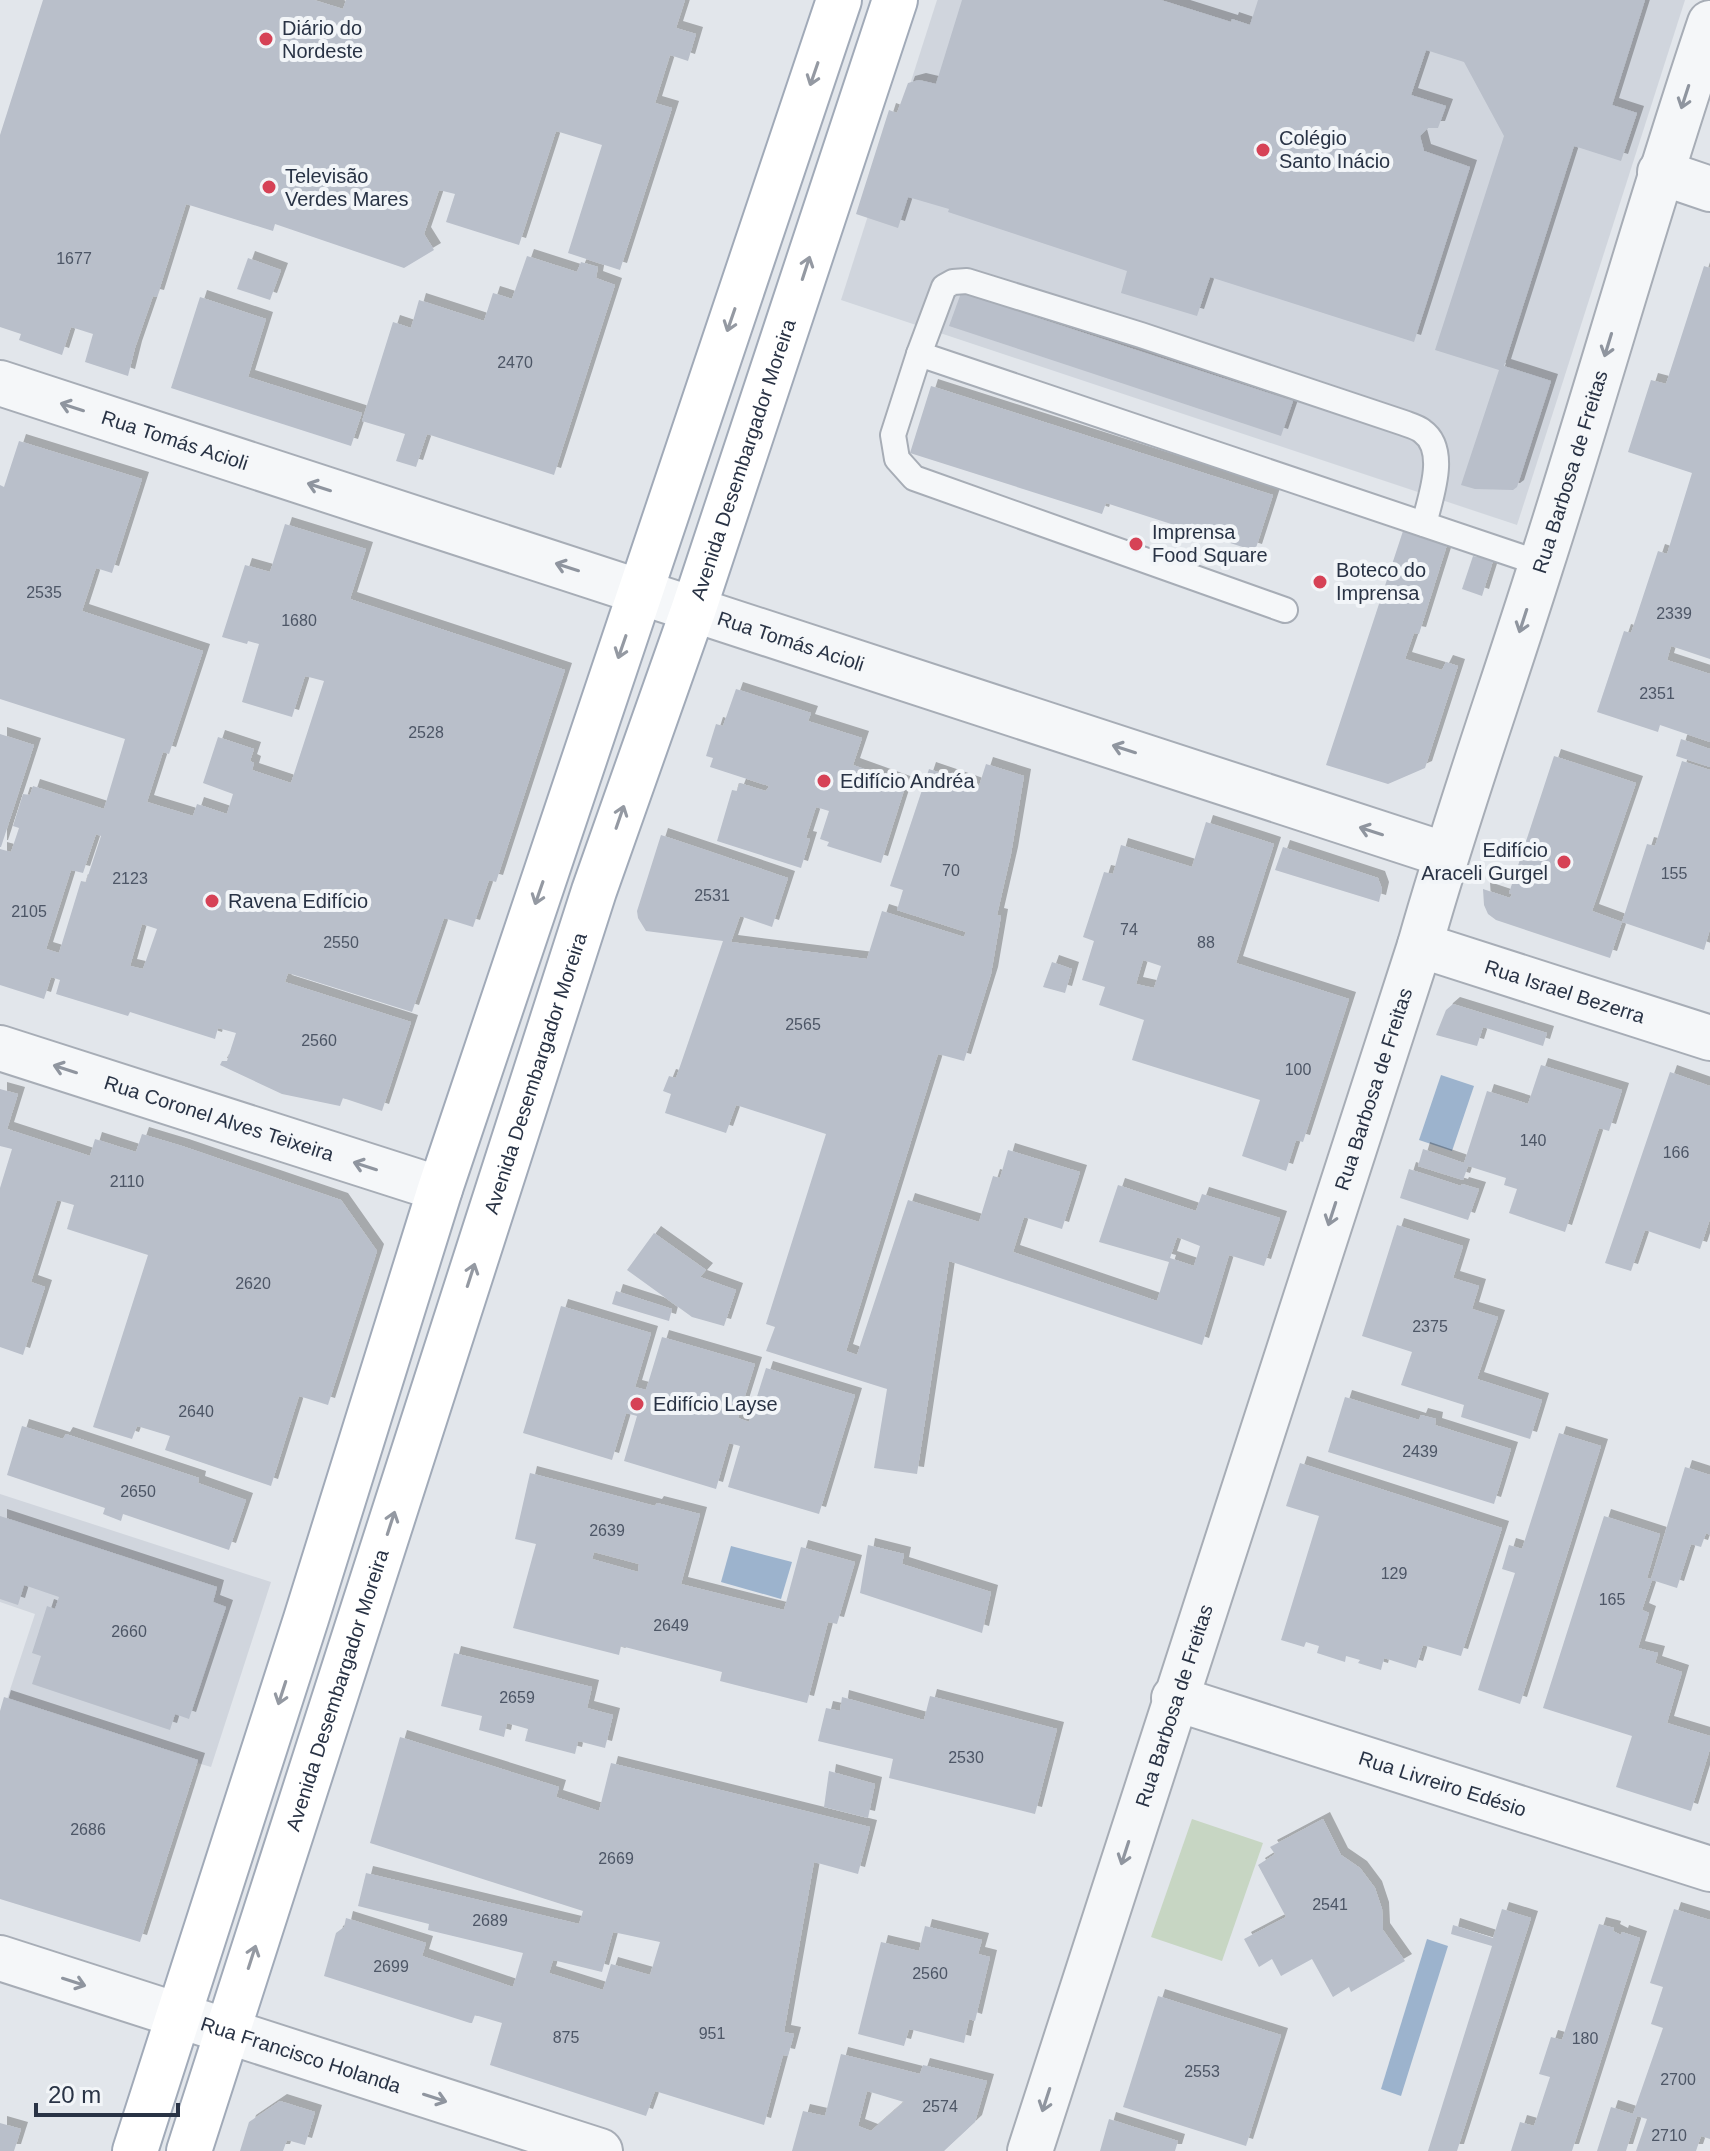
<svg xmlns="http://www.w3.org/2000/svg" width="1710" height="2151" viewBox="0 0 1710 2151" font-family="Arial,sans-serif">
	<style>
		.built { fill: #d0d5dd }
		.green { fill: #c7d6c3 }
		.water { fill: #9cb3cd }
		.building { fill: #b9bfca; fill-rule: evenodd; filter: url(#shadow) }
		.lines { fill: none; stroke-linecap: round; stroke-linejoin: round }
		.lane-casing { stroke: #a7adb6; stroke-width: 28 }
		.street-casing { stroke: #a7adb6; stroke-width: 48 }
		.primary-casing { stroke: #a1aab8; stroke-width: 48 }
		.lane { stroke: #f5f7f9; stroke-width: 24 }
		.street { stroke: #f5f7f9; stroke-width: 44 }
		.primary { stroke: #fff; stroke-width: 44 }
		.oneway { stroke: #9499a2 }
		.oneway2 { stroke: #8f959f }
		.poi-dot { fill: #d64256; stroke: #f2f5f8; stroke-width: 3 }
		.labels { text-anchor: middle; dominant-baseline: central; stroke-width: 8; stroke-linejoin: round; paint-order: stroke }
		.number-label { font-size: 16px; fill: #4d5666 }
		.poi-label { font-size: 20px; fill: #293345; stroke: #f2f5f8; text-anchor: start }
		.street-label { font-size: 20px; fill: #293345; stroke: #f2f5f8 }
	</style>
	<defs>
		<filter id="shadow"><feDropShadow dx="7" dy="-7" stdDeviation="0" flood-color="#0004"/></filter>
	</defs>
	<rect width="100%" height="100%" fill="#e2e6eb"/>
	<g class="built">
		<polygon points="937,0 1685,0 1517,525 841,300"/>
		<polygon points="0,1494 271,1582 211,1767 5,1705 35,1614 0,1602"/>
	</g>
	<polygon class="green" points="1192,1819 1263,1843 1222,1961 1151,1937"/>
	<g class="water">
		<polygon points="1441,1075 1474,1086 1452,1151 1419,1140"/>
		<polygon points="731,1546 792,1562 781,1599 721,1582"/>
		<polygon points="1427,1939 1448,1946 1401,2096 1381,2089"/>
	</g>
	<g class="building">
		<polygon points="43,0 314,0 343,9 346,0 685,0 676,28 696,34 688,61 670,55 655,103 672,108 620,270 568,253 602,145 556,131 519,245 446,222 455,194 439,190 424,234 434,250 404,268 275,224 273,231 186,204 157,297 153,296 135,348 128,376 85,362 93,334 71,327 62,355 19,340 21,334 0,327 0,135"/>
		<polygon points="962,0 1161,0 1231,22 1232,19 1250,25 1258,0 1645,0 1612,105 1637,113 1621,161 1574,146 1504,366 1551,381 1517,487 1513,490 1475,489 1461,485 1499,370 1435,350 1504,136 1464,62 1426,50 1411,95 1446,106 1438,128 1428,128 1420,136 1424,151 1470,167 1414,342 1210,277 1197,316 1121,293 1127,271 948,212 949,209 908,197 898,228 856,214 889,110 897,113 908,83 919,80 936,84"/>
		<polygon points="527,256 577,272 581,262 598,267 596,278 615,285 554,475 427,434 416,467 396,461 405,434 362,421 393,322 411,328 419,300 484,321 493,293 512,299"/>
		<polygon points="248,258 281,270 270,300 237,289"/>
		<polygon points="1704,266 1710,268 1710,659 1671,646 1667,660 1710,674 1710,742 1660,725 1658,732 1597,712 1624,631 1631,633 1658,551 1667,554 1692,473 1628,452 1651,380 1666,384"/>
		<polygon points="961,293 1293,401 1281,436 949,326"/>
		<polygon points="200,297 266,319 248,377 362,413 351,446 171,388"/>
		<polygon points="931,386 1273,495 1255,551 1106,503 1102,514 910,453"/>
		<path d="M19,441L142,479L112,573L96,568L82,611L203,651L169,754L163,752L147,802L193,816L197,804L227,814L233,794L203,783L218,737L254,749L250,761L254,763L252,770L291,783L324,681L305,676L292,717L242,702L259,644L248,641L247,644L222,637L245,565L270,572L285,524L366,549L350,599L565,670L496,882L489,880L473,927L444,918L412,1012L288,973L285,982L411,1022L382,1111L343,1098L340,1106L282,1094L220,1065L222,1061H227L236,1033L218,1028L215,1039L130,1012L128,1016L56,994L60,980L51,977L44,999L0,985V849L11,852L19,828L13,826L23,794L30,795L33,786L104,809L125,739L0,699V485L4,487ZM96,834L101,836L86,882L81,881L59,953L46,949L71,870L83,873ZM142,924L157,929L143,969L130,966Z"/>
		<polygon points="1403,531 1447,545 1419,634 1414,633 1405,659 1442,670 1446,662 1458,666 1425,768 1388,784 1326,765"/>
		<polygon points="1473,556 1493,561 1482,596 1462,589"/>
		<polygon points="736,689 811,713 808,721 862,738 853,765 906,784 881,863 827,846 829,842 820,839 829,811 816,807 806,838 810,839 801,868 717,841 732,790 737,791 740,783 766,791 769,786 710,767 713,758 706,756 716,724 723,726"/>
		<polygon points="0,734 34,745 1,847 0,847"/>
		<polygon points="1681,739 1710,749 1710,767 1676,756"/>
		<polygon points="1554,756 1636,783 1592,911 1622,922 1610,958 1496,920 1488,914 1484,905 1483,889 1510,898 1512,894 1509,893"/>
		<polygon points="1682,761 1710,770 1710,929 1704,950 1622,922 1647,844 1655,846"/>
		<path d="M986,764L1024,776L1011,854L997,915L1001,916L991,974L964,1061L938,1054L846,1351L857,1355L908,1200L979,1222L993,1176L1000,1178L1008,1150L1080,1172L1062,1229L1024,1217L1013,1252L1157,1301L1169,1262L1099,1242L1118,1185L1196,1211L1202,1194L1280,1218L1264,1266L1229,1255L1202,1345L949,1261L917,1474L874,1468L887,1389L766,1351L775,1327L766,1324L826,1134L736,1105L726,1133L665,1113L671,1094L663,1091L669,1076L676,1078L723,941L646,931L638,918L637,911L661,835L788,878L772,927L740,916L731,942L867,959L882,911L964,937L966,932L897,910L903,890L890,886L929,769L979,786ZM1177,1237L1200,1246L1194,1266L1170,1258Z"/>
		<path d="M1206,822L1274,844L1236,963L1349,999L1303,1142L1296,1140L1286,1171L1242,1156L1260,1100L1132,1060L1144,1020L1099,1005L1105,987L1082,980L1094,941L1083,937L1104,872L1113,874L1121,845L1192,867ZM1143,960L1161,966L1154,988L1136,984Z"/>
		<polygon points="1283,847 1378,878 1382,889 1379,902 1275,870"/>
		<polygon points="1052,962 1072,969 1065,993 1043,987"/>
		<polygon points="1453,1004 1547,1033 1543,1046 1483,1027 1477,1046 1436,1035 1446,1010"/>
		<polygon points="1541,1065 1622,1090 1609,1131 1599,1128 1565,1232 1509,1213 1517,1189 1504,1185 1506,1178 1468,1166 1463,1180 1418,1166 1423,1149 1464,1163 1487,1091 1528,1104"/>
		<polygon points="1670,1072 1710,1086 1710,1219 1700,1249 1645,1230 1631,1271 1605,1263"/>
		<polygon points="0,1089 18,1094 7,1129 90,1156 95,1139 136,1152 142,1134 182,1146 341,1200 377,1251 328,1405 299,1396 271,1486 165,1450 170,1436 137,1426 132,1439 93,1427 148,1255 67,1229 74,1205 57,1200 31,1282 45,1287 23,1355 0,1347 0,1188 12,1149 0,1146"/>
		<polygon points="1409,1169 1461,1186 1462,1184 1479,1189 1468,1220 1400,1198"/>
		<polygon points="1397,1225 1463,1246 1453,1278 1479,1286 1472,1309 1498,1317 1477,1379 1542,1400 1530,1439 1461,1417 1464,1405 1401,1385 1412,1352 1362,1336"/>
		<polygon points="654,1233 706,1270 700,1277 736,1290 724,1326 692,1317 627,1270"/>
		<polygon points="616,1291 672,1309 669,1321 612,1304"/>
		<polygon points="561,1306 651,1333 635,1387 646,1390 662,1337 755,1364 738,1418 749,1422 766,1368 855,1395 819,1514 728,1487 740,1446 729,1443 716,1489 624,1461 637,1416 626,1413 612,1460 523,1433"/>
		<polygon points="1345,1397 1419,1420 1421,1415 1436,1419 1435,1425 1511,1449 1494,1504 1328,1452"/>
		<polygon points="22,1426 63,1439 66,1434 199,1478 198,1483 246,1500 229,1550 123,1514 121,1521 103,1514 105,1508 7,1475"/>
		<polygon points="1559,1433 1601,1446 1520,1704 1478,1690 1515,1573 1502,1569 1509,1545 1522,1549"/>
		<polygon points="1300,1463 1502,1528 1461,1656 1423,1645 1416,1668 1384,1658 1381,1670 1358,1663 1360,1660 1346,1656 1345,1662 1317,1653 1319,1646 1306,1642 1304,1647 1281,1640 1319,1516 1286,1506"/>
		<polygon points="1685,1467 1710,1475 1710,1535 1706,1533 1701,1547 1691,1544 1677,1588 1652,1580 1642,1610 1649,1613 1638,1648 1658,1653 1655,1663 1682,1672 1667,1723 1710,1736 1710,1749 1691,1811 1616,1787 1632,1736 1543,1708 1604,1516 1660,1534 1647,1578 1651,1579"/>
		<path d="M530,1473L655,1506L657,1503L700,1514L681,1584L784,1610L801,1547L855,1562L837,1624L828,1622L807,1703L720,1681L722,1672L621,1646L619,1655L513,1628L536,1544L515,1539ZM594,1552L639,1564L638,1572L592,1559Z"/>
		<polygon points="0,1516 217,1587 213,1602 226,1607 189,1719 175,1714 170,1730 32,1684 41,1656 32,1653 47,1606 55,1609 59,1597 24,1585 18,1605 0,1599"/>
		<polygon points="868,1545 904,1554 902,1564 991,1592 982,1633 860,1593"/>
		<polygon points="454,1653 592,1687 587,1708 613,1715 605,1748 578,1741 575,1754 525,1741 528,1729 507,1723 504,1737 479,1730 482,1716 441,1706"/>
		<polygon points="930,1696 1057,1729 1035,1814 889,1778 893,1759 818,1741 826,1708 840,1711 842,1697 924,1720"/>
		<polygon points="4,1697 198,1760 140,1942 0,1899 0,1711"/>
		<path d="M400,1737L559,1787L556,1797L599,1811L611,1763L870,1827L858,1874L814,1862L784,2032L794,2034L788,2056L783,2055L764,2125L655,2091L646,2116L490,2065L502,2023L475,2015L472,2023H470L324,1976L336,1933L344,1927L346,1918L426,1943L422,1956L513,1987L523,1953L428,1930L429,1924L358,1906L366,1873L579,1924L583,1911L370,1843ZM613,1932L660,1942L650,1975L611,1964L603,1990L549,1973L553,1960L602,1972Z"/>
		<polygon points="829,1771 875,1784 868,1818 824,1807"/>
		<polygon points="1323,1819 1341,1855 1360,1868 1375,1888 1382,1909 1383,1930 1405,1961 1351,1992 1349,1987 1333,1997 1312,1959 1281,1976 1272,1959 1259,1967 1244,1939 1286,1917 1258,1865 1275,1854 1270,1847"/>
		<polygon points="1502,1909 1531,1918 1457,2151 1428,2151 1492,1946 1451,1934 1453,1925 1493,1938"/>
		<polygon points="1674,1909 1710,1920 1710,2139 1701,2136 1696,2151 1636,2151 1647,2119 1637,2116 1626,2151 1597,2151 1611,2107 1633,2114 1663,2028 1651,2024 1663,1987 1650,1983"/>
		<polygon points="1599,1924 1614,1928 1613,1931 1621,1935 1622,1932 1640,1938 1572,2151 1511,2151 1520,2122 1534,2126 1550,2077 1539,2074 1551,2037 1562,2040"/>
		<polygon points="925,1926 982,1940 978,1954 990,1957 975,2021 969,2019 964,2043 909,2029 904,2046 858,2034 881,1942 919,1951"/>
		<polygon points="1158,1996 1281,2035 1246,2146 1123,2107"/>
		<path d="M841,2054L920,2074L923,2065L987,2081L975,2122L944,2151H792L803,2111L825,2116ZM867,2091L904,2102L871,2131L858,2126Z"/>
		<polygon points="280,2101 315,2112 305,2145 287,2140 283,2151 240,2151 249,2122"/>
		<polygon points="1109,2119 1178,2141 1175,2151 1100,2151"/>
		<polygon points="0,2123 21,2129 14,2151 0,2151"/>
	</g>
	<g class="lines">
		<g class="lane-casing">
			<g id="lane">
				<path d="M919,354L944,287L953,282L967,281L1141,335L1404,423C1409,425 1417,427 1422,431C1449,450 1430,498 1424,524"/>
				<polyline points="1285,610 914,478 897,459 893,435 919,354 1542,564"/>
			</g>
		</g>
		<g class="street-casing">
			<g id="street">
				<polyline points="1660,172 1710,189"/>
				<path id="s1" d="M0,383L1446,855"/>
				<path id="s2" d="M1420,945L1710,1038"/>
				<path id="s3" d="M0,1048L440,1189"/>
				<path id="s4" d="M1174,1698L1710,1869"/>
				<path id="s5" d="M0,1958L600,2151"/>
				<path id="s6" d="M1030,2151L1420,945C1456,817 1501,692 1541,565C1599,385 1649,203 1710,23"/>
			</g>
		</g>
		<g class="primary-casing">
			<g id="primary">
				<polyline points="135,2151 306,1619 440,1189 839,0"/>
				<path id="s7" d="M189,2151L594,891L694,608L895,0"/>
			</g>
		</g>
		<use href="#lane" class="lane"/>
		<use href="#street" class="street"/>
		<use href="#primary" class="primary"/>
	</g>
	<defs><path id="oneway-shaft" d="M-6 0H5M1.5-3L5.5 0L1.5 3" fill="none" stroke-width="1.6" stroke-linecap="round" stroke-linejoin="round" transform="scale(2)"/></defs>
	<g class="oneway">
		<use href="#oneway-shaft" transform="translate(814 74) rotate(109)"/>
		<use href="#oneway-shaft" transform="translate(806 268) rotate(-72)"/>
		<use href="#oneway-shaft" transform="translate(731 320) rotate(109)"/>
		<use href="#oneway-shaft" transform="translate(622 647) rotate(109)"/>
		<use href="#oneway-shaft" transform="translate(620 817) rotate(-71)"/>
		<use href="#oneway-shaft" transform="translate(539 893) rotate(109)"/>
		<use href="#oneway-shaft" transform="translate(471 1275) rotate(-72)"/>
		<use href="#oneway-shaft" transform="translate(391 1523) rotate(-72)"/>
		<use href="#oneway-shaft" transform="translate(282 1693) rotate(108)"/>
		<use href="#oneway-shaft" transform="translate(252 1957) rotate(-72)"/>
	</g>
	<g class="oneway2">
		<use href="#oneway-shaft" transform="translate(1685 97) rotate(108)"/>
		<use href="#oneway-shaft" transform="translate(1608 345) rotate(107)"/>
		<use href="#oneway-shaft" transform="translate(72 407) rotate(-162)"/>
		<use href="#oneway-shaft" transform="translate(319 487) rotate(-162)"/>
		<use href="#oneway-shaft" transform="translate(567 567) rotate(-162)"/>
		<use href="#oneway-shaft" transform="translate(1523 621) rotate(108)"/>
		<use href="#oneway-shaft" transform="translate(1124 749) rotate(-162)"/>
		<use href="#oneway-shaft" transform="translate(1371 831) rotate(-162)"/>
		<use href="#oneway-shaft" transform="translate(65 1069) rotate(-162)"/>
		<use href="#oneway-shaft" transform="translate(365 1166) rotate(-162)"/>
		<use href="#oneway-shaft" transform="translate(1332 1214) rotate(108)"/>
		<use href="#oneway-shaft" transform="translate(1125 1853) rotate(108)"/>
		<use href="#oneway-shaft" transform="translate(74 1982) rotate(18)"/>
		<use href="#oneway-shaft" transform="translate(435 2098) rotate(18)"/>
		<use href="#oneway-shaft" transform="translate(1046 2100) rotate(108)"/>
	</g>
	<g class="poi-dot">
		<circle cx="266" cy="39" r="8"/>
		<circle cx="1263" cy="150" r="8"/>
		<circle cx="269" cy="187" r="8"/>
		<circle cx="1136" cy="544" r="8"/>
		<circle cx="1320" cy="582" r="8"/>
		<circle cx="824" cy="781" r="8"/>
		<circle cx="1564" cy="862" r="8"/>
		<circle cx="212" cy="901" r="8"/>
		<circle cx="637" cy="1404" r="8"/>
	</g>
	<g class="labels">
		<g class="number-label">
			<text x="74" y="258">1677</text>
			<text x="515" y="362">2470</text>
			<text x="44" y="592">2535</text>
			<text x="1674" y="613">2339</text>
			<text x="299" y="620">1680</text>
			<text x="1657" y="693">2351</text>
			<text x="426" y="732">2528</text>
			<text x="951" y="870">70</text>
			<text x="1674" y="873">155</text>
			<text x="130" y="878">2123</text>
			<text x="712" y="895">2531</text>
			<text x="29" y="911">2105</text>
			<text x="1129" y="929">74</text>
			<text x="341" y="942">2550</text>
			<text x="1206" y="942">88</text>
			<text x="803" y="1024">2565</text>
			<text x="319" y="1040">2560</text>
			<text x="1298" y="1069">100</text>
			<text x="1533" y="1140">140</text>
			<text x="1676" y="1152">166</text>
			<text x="127" y="1181">2110</text>
			<text x="253" y="1283">2620</text>
			<text x="1430" y="1326">2375</text>
			<text x="196" y="1411">2640</text>
			<text x="1420" y="1451">2439</text>
			<text x="138" y="1491">2650</text>
			<text x="607" y="1530">2639</text>
			<text x="1394" y="1573">129</text>
			<text x="1612" y="1599">165</text>
			<text x="671" y="1625">2649</text>
			<text x="129" y="1631">2660</text>
			<text x="517" y="1697">2659</text>
			<text x="966" y="1757">2530</text>
			<text x="88" y="1829">2686</text>
			<text x="616" y="1858">2669</text>
			<text x="1330" y="1904">2541</text>
			<text x="490" y="1920">2689</text>
			<text x="391" y="1966">2699</text>
			<text x="930" y="1973">2560</text>
			<text x="712" y="2033">951</text>
			<text x="566" y="2037">875</text>
			<text x="1585" y="2038">180</text>
			<text x="1202" y="2071">2553</text>
			<text x="1678" y="2079">2700</text>
			<text x="940" y="2106">2574</text>
			<text x="1669" y="2135">2710</text>
		</g>
		<g class="poi-label">
			<text x="282" y="28">Diário do<tspan x="282" dy="23">Nordeste</tspan></text>
			<text x="1279" y="138">Colégio<tspan x="1279" dy="23">Santo Inácio</tspan></text>
			<text x="285" y="176">Televisão<tspan x="285" dy="23">Verdes Mares</tspan></text>
			<text x="1152" y="532">Imprensa<tspan x="1152" dy="23">Food Square</tspan></text>
			<text x="1336" y="570">Boteco do<tspan x="1336" dy="23">Imprensa</tspan></text>
			<text x="840" y="781">Edifício Andréa</text>
			<text x="1548" y="850" text-anchor="end">Edifício<tspan x="1548" dy="23">Araceli Gurgel</tspan></text>
			<text x="228" y="901">Ravena Edifício</text>
			<text x="653" y="1404">Edifício Layse</text>
		</g>
		<g class="street-label">
			<text stroke="none"><textPath href="#s1" startOffset="184">Rua Tomás Acioli</textPath></text>
			<text stroke="none"><textPath href="#s7" startOffset="1780">Avenida Desembargador Moreira</textPath></text>
			<text stroke="none"><textPath href="#s6" startOffset="1764">Rua Barbosa de Freitas</textPath></text>
			<text stroke="none"><textPath href="#s1" startOffset="832">Rua Tomás Acioli</textPath></text>
			<text stroke="none"><textPath href="#s2" startOffset="152">Rua Israel Bezerra</textPath></text>
			<text stroke="none"><textPath href="#s7" startOffset="1132">Avenida Desembargador Moreira</textPath></text>
			<text stroke="none"><textPath href="#s6" startOffset="1116">Rua Barbosa de Freitas</textPath></text>
			<text stroke="none"><textPath href="#s3" startOffset="230">Rua Coronel Alves Teixeira</textPath></text>
			<text stroke="none"><textPath href="#s7" startOffset="484">Avenida Desembargador Moreira</textPath></text>
			<text stroke="none"><textPath href="#s6" startOffset="468">Rua Barbosa de Freitas</textPath></text>
			<text stroke="none"><textPath href="#s4" startOffset="282">Rua Livreiro Edésio</textPath></text>
			<text stroke="none"><textPath href="#s5" startOffset="316">Rua Francisco Holanda</textPath></text>
		</g>
	</g>
	<path d="M36 2103v12h142v-12" fill="none" stroke="#293345" stroke-width="4"/>
	<text x="48" y="2103" font-size="24" fill="#293345" stroke="#f2f5f8" stroke-width="6" paint-order="stroke">20 m</text>
</svg>
